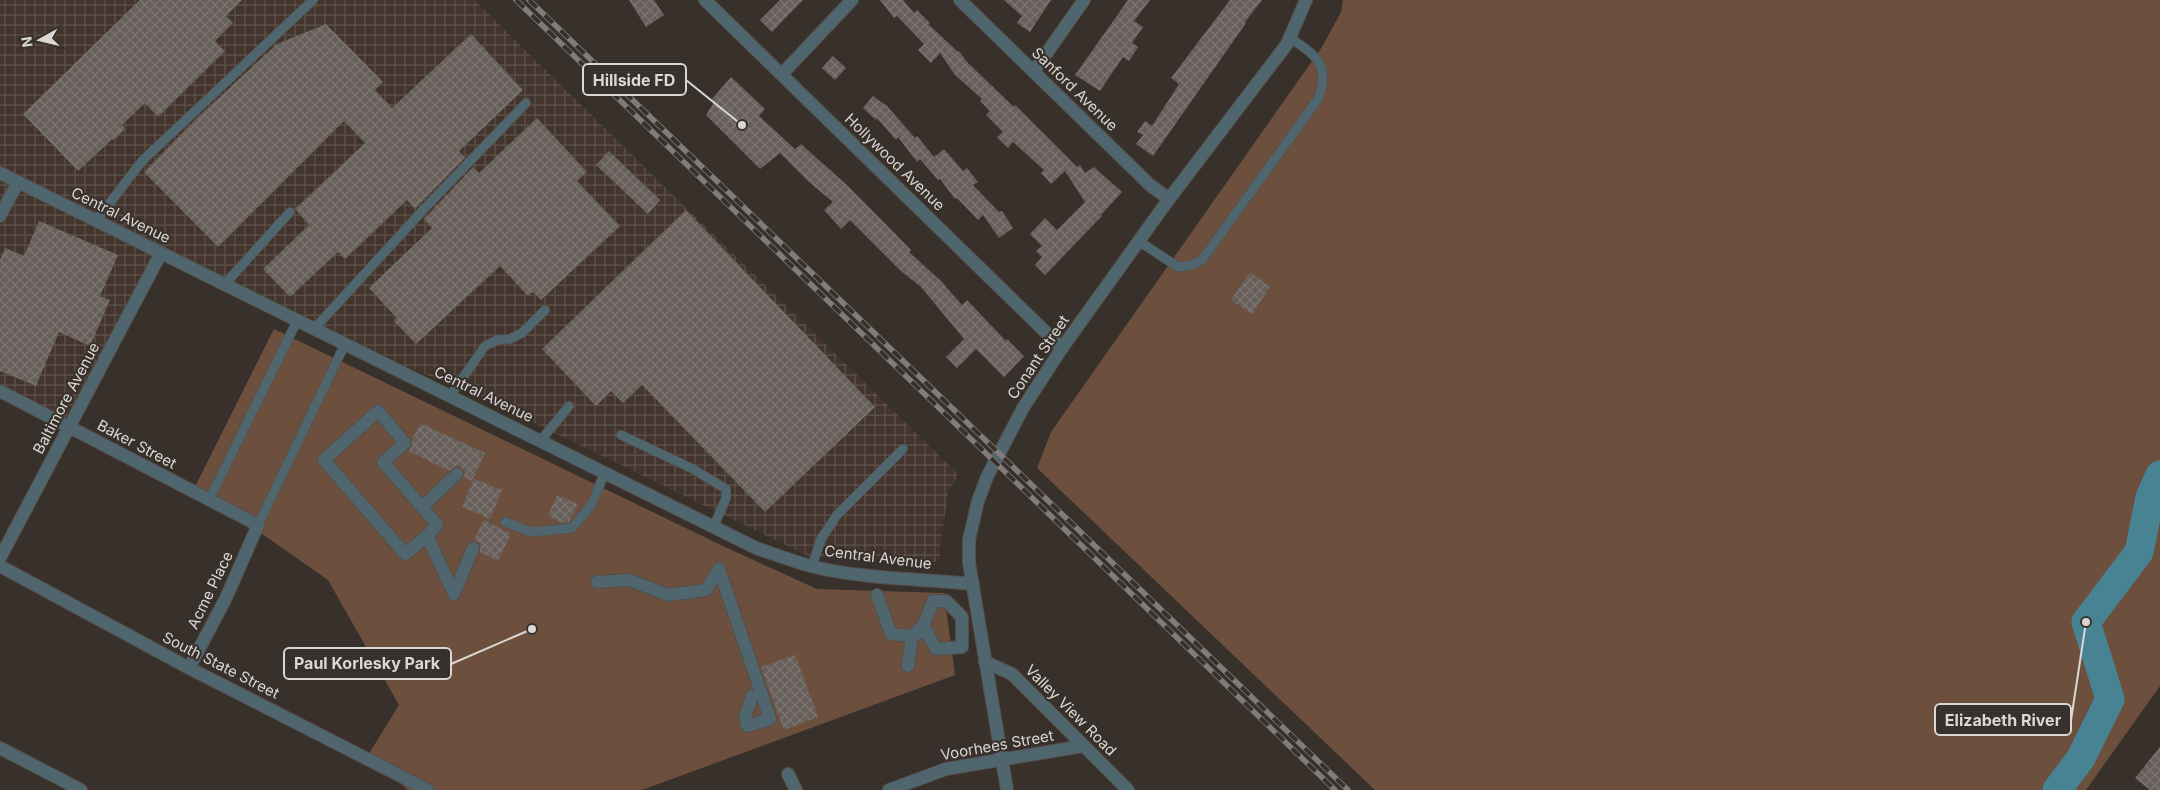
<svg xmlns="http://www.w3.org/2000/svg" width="2160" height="790" viewBox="0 0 2160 790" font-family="Inter,sans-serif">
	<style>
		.industrial { fill: url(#industrial-grid) }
		.green { fill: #6d4f3e }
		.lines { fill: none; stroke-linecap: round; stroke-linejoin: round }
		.river { stroke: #488394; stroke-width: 29 }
		.building { fill: url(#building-cross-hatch) }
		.lane-casing { stroke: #554e49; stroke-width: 10 }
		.street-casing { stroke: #554e49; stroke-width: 14 }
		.lane { stroke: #4f666e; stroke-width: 9 }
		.street { stroke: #4f666e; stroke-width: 12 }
		.rail-casing { stroke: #827c78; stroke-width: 5.5 }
		.rail { stroke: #37302b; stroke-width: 4; stroke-dasharray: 11; stroke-linecap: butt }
		.labels { text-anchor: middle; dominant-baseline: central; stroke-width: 4; stroke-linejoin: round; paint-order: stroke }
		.street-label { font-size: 15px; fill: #dcd7d4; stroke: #37302b }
		.leader { fill: none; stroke: #dcd7d4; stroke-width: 2 }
		.callout-dot { fill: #dcd7d4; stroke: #37302b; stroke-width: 2 }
		.callout { fill: #37302b; stroke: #dcd7d4; stroke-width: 2 }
		.callout-label { font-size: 16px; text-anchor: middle; font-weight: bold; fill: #dcd7d4 }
	</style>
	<defs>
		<pattern id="industrial-grid" width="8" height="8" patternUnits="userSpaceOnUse" patternTransform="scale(1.25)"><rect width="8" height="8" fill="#43352d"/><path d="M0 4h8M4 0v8" fill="none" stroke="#5e524b"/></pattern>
		<pattern id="building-cross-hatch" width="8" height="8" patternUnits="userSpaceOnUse" patternTransform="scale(1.25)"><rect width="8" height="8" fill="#675f5a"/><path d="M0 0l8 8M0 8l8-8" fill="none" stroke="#7c7571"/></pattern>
	</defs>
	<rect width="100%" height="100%" fill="#37302b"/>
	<polygon class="industrial" points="0,0 474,0 958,474 948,495 940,546 940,562 808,556 481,397 281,316 165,258 75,426 0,389"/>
	<g class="green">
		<polygon points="1343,0 2160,0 2160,686 2086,790 1375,790 1037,468 1051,432 1322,47 1341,12"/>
		<polygon points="274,329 725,547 817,589 944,593 955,675 642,790 408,790 368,755 399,705 328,580 195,487"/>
	</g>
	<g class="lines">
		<polyline class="river" points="2057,790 2081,758 2110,699 2086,622 2139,552 2150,497 2160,475"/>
	</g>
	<g class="building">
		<polygon points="140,0 242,0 226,16 233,23 215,41 225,51 158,117 145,103 122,125 125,129 114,140 112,139 78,171 23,114"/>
		<polygon points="629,0 654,0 664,15 646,27"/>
		<polygon points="780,0 803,0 772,32 760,20"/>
		<polygon points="880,0 903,0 914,13 917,10 930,23 928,24 958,52 959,51 967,62 1014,107 1015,105 1077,167 1080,165 1085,173 1094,167 1122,192 1101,215 1102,216 1045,275 1035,265 1042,257 1036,251 1042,246 1030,234 1045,218 1057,230 1085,202 1065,171 1051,184 1041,173 1044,170 1013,142 1008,148 997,137 1003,132 986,115 990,111 980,101 982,99 955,75 940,53 931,63 918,50 924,44 897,16 894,18"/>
		<polygon points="1004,0 1051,0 1030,32 1017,23 1022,16"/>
		<polygon points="1128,0 1150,0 1134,21 1143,27 1132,43 1138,47 1129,61 1123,57 1100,91 1075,75"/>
		<polygon points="1230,0 1262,0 1245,22 1246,23 1153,156 1136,144 1143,135 1137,132 1145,121 1152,126 1179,84 1171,78"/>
		<polygon points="326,24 383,82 375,90 392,108 471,34 523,90 459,151 465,158 415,209 407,200 345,259 338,252 290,297 263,269 309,225 295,209 365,143 344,121 218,247 144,172 196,119 277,44"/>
		<polygon points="833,56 846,68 835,80 822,68"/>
		<polygon points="731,77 765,109 759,116 795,149 801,144 849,187 911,250 909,252 941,281 962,305 967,300 1006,341 1007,339 1024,356 1004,377 976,349 957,368 946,357 964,339 921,287 901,271 850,220 841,229 824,210 833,202 809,182 780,153 760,169 706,115 713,104 712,99"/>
		<polygon points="873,96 887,106 915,138 917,136 934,157 944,149 963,171 967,168 978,182 973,185 999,212 1002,211 1013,228 999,238 983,215 978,220 957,198 955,199 940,179 938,180 920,159 917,162 898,137 896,140 877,118 876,120 863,108"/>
		<polygon points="537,118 587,172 577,181 620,226 541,300 533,292 528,296 500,266 416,344 394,321 397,318 369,288 432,228 424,219 473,167 479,173"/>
		<polygon points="609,151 660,200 648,214 596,165"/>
		<polygon points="686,210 875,407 765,512 642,385 623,403 611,391 596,406 542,349"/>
		<polygon points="39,221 118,255 100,296 110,300 90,346 59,332 36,386 0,371 0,260 5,248 24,256"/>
		<polygon points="1250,272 1270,287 1252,314 1231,300"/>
		<polygon points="420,423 485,453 472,481 464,477 465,472 460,466 455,466 449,471 409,451 412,446 412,440"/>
		<polygon points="474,479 502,490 490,519 462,507"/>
		<polygon points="557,495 578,504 569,522 563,523 548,516"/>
		<polygon points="484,520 511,534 498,561 480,552 480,543 474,540"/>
		<polygon points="795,655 818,717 784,730 761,667"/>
		<polygon points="2160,747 2160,790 2150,790 2135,778"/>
	</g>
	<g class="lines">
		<g class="lane-casing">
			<g id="lane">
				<polyline points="96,221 142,161 313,0"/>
				<path d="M1140,242L1178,267L1192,265L1202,260L1318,99C1331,65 1316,55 1290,38"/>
				<polyline points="224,285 290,212"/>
				<polyline points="314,329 424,209 526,103"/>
				<polyline points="450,396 485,346 497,340 510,339 522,333 545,310"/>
				<polyline points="621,435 693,469 726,489 726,498 714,526"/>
				<polyline points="541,440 569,406"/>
				<polyline points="209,500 297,321"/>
				<polyline points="505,522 531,532 572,528 592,504 605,472"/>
				<polyline points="258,525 345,344"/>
				<polyline points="812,566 821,539 837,515 903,449"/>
			</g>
		</g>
		<g class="street-casing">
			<g id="street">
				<polyline points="705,0 1062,348"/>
				<polyline points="960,0 1150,185 1169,199"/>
				<polyline points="1034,71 1084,0"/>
				<polyline points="782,74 852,0"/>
				<path d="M0,173L756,548C777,555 797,563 819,568C867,579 923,579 973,584"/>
				<polyline points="0,216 18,182"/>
				<polyline points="0,391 258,525 226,598 189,668"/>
				<polyline points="457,474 422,507 437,525 427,536 454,594 473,548"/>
				<polyline points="422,507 383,462 405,443 378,411 324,460 405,554 427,536"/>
				<polyline points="0,558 161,253"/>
				<polyline points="0,566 189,668 428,790"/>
				<polyline points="597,582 629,580 668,595 706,590 719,569 770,719 747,726 745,716 752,696"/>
				<polyline points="877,595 891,634 912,636 923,626 933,601 946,601 962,617 962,647 936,649 926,630 912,636 908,666"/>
				<polyline points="985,662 1012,674 1128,790"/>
				<polyline points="0,748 81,790"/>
				<polyline points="788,774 796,790"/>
				<polyline points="889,790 946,769 1083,746"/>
				<polyline points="1007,790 969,563 969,540 978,501 987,477 1023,408 1062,348 1169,199 1287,44 1306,0"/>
			</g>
		</g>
		<use href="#lane" class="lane"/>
		<use href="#street" class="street"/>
		<g class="rail-casing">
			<g id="rail">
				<polyline points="516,0 1335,790"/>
				<polyline points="529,0 1348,790"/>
			</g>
		</g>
		<use href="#rail" class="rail"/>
	</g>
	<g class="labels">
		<g class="street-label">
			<text transform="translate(1075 89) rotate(44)">Sanford Avenue</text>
			<text transform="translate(895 162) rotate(44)">Hollywood Avenue</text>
			<text transform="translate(121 215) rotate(26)">Central Avenue</text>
			<text transform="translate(1038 357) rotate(-56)">Conant Street</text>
			<text transform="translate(484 394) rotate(26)">Central Avenue</text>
			<text transform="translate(66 398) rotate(-62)">Baltimore Avenue</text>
			<text transform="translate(137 444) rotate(28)">Baker Street</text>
			<text transform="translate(878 557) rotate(7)">Central Avenue</text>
			<text transform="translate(210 590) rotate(-64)">Acme Place</text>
			<text transform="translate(221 665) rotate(27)">South State Street</text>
			<text transform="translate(1071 710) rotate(45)">Valley View Road</text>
			<text transform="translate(997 745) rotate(-10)">Voorhees Street</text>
		</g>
	</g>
	<path class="leader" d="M742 125L686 80M532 629L451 664M2086 622L2071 720"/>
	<g class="callout-dot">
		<circle cx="742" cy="125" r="5"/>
		<circle cx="532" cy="629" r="5"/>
		<circle cx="2086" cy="622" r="5"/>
	</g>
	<g class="callout">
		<rect x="583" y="64" width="103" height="31" rx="5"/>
		<rect x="284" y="648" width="167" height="31" rx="5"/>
		<rect x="1935" y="704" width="136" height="31" rx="5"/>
	</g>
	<g class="callout-label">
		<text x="634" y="86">Hillside FD</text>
		<text x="367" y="669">Paul Korlesky Park</text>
		<text x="2003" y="726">Elizabeth River</text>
	</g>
	<g transform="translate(40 40) rotate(262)" stroke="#37302b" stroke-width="4" paint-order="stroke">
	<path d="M0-4L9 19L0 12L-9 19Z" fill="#dcd7d4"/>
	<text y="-8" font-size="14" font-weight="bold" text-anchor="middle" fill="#dcd7d4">N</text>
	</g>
</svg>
